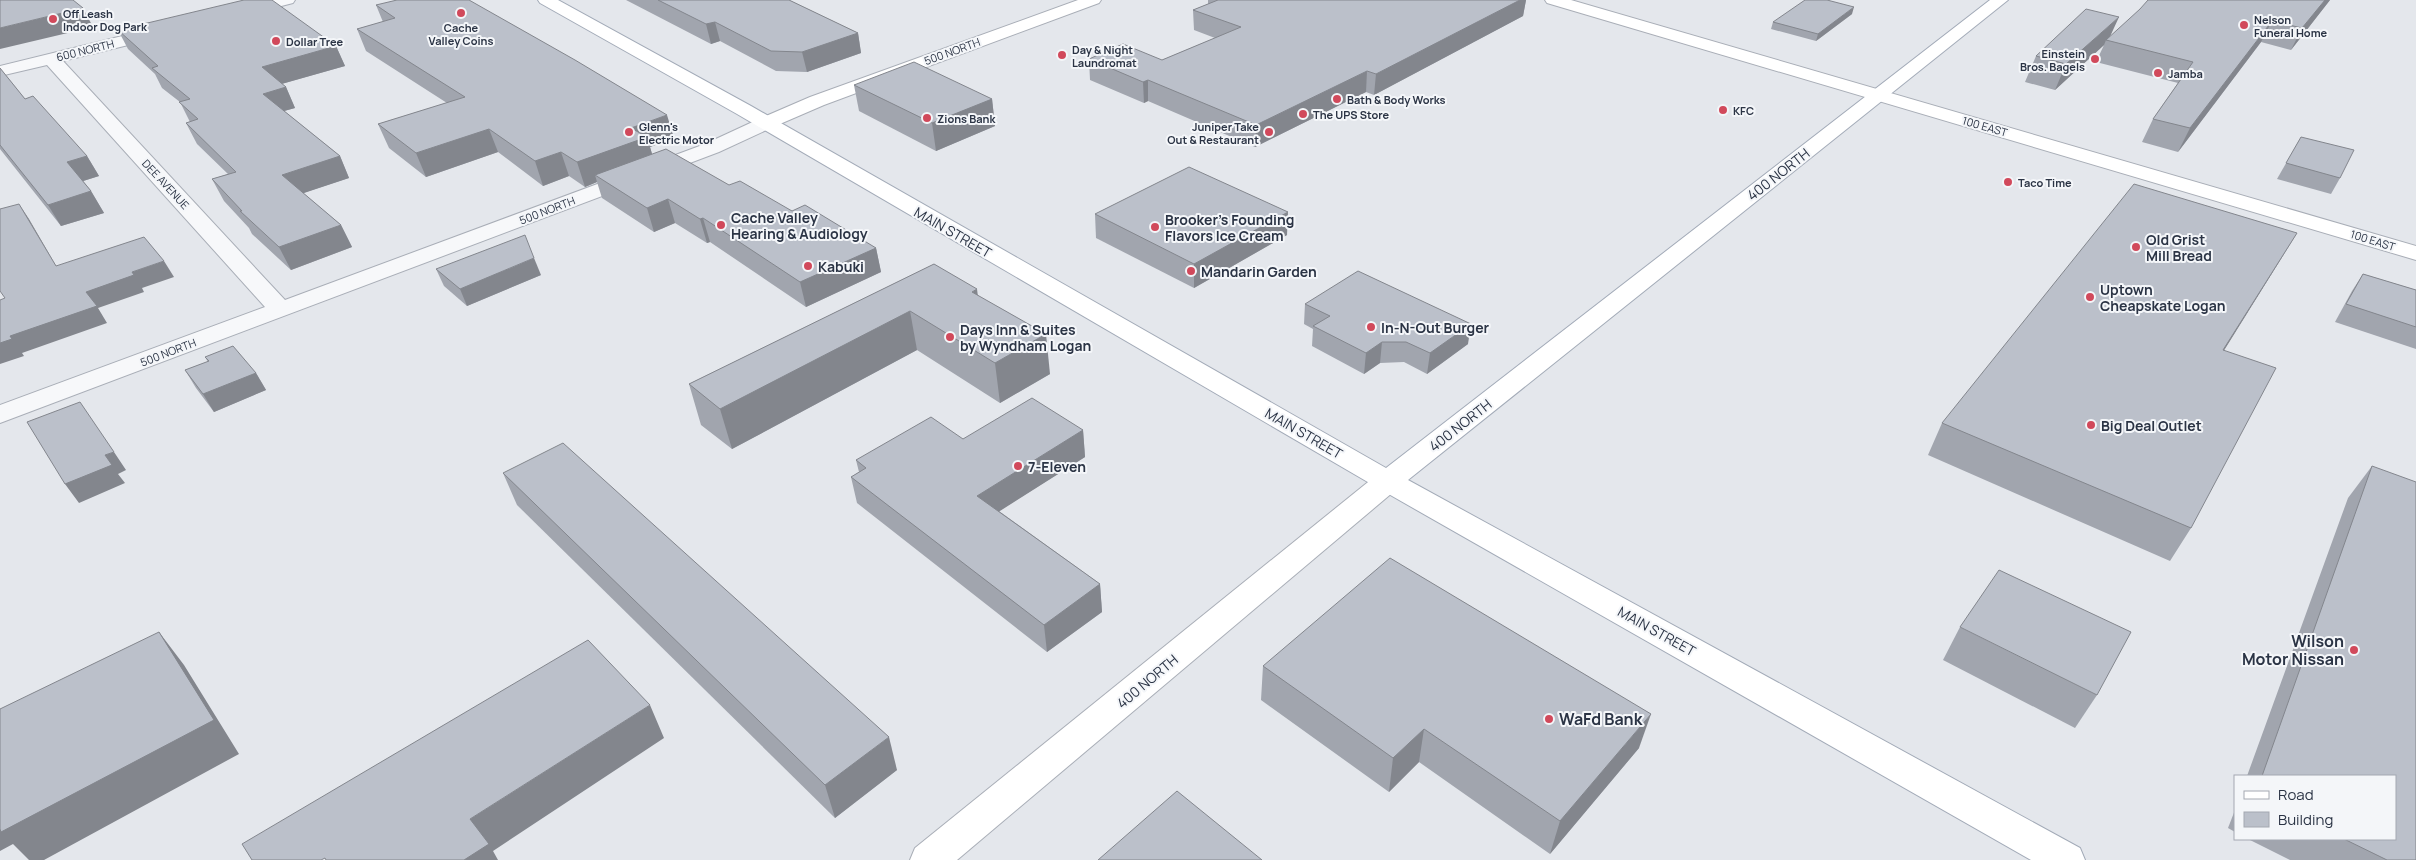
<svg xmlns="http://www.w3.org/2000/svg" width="2416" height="860" viewBox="0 0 2416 860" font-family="Manrope,sans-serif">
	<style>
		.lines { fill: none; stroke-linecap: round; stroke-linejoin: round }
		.street-casing { stroke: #a9aeb7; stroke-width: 2 }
		.secondary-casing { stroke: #a9aeb7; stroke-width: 2 }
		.primary-casing { stroke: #a3abb8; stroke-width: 2 }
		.street { fill: #f7f8fa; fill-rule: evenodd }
		.secondary { fill: #fff; fill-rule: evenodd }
		.primary { fill: #fff; fill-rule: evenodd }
		.wall { fill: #a1a5ae }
		.shaded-wall { fill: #83868d }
		.building { fill: #bbc0ca; stroke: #83868d }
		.poi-dot { fill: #d1495b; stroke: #f4f6f9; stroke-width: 2 }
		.labels { text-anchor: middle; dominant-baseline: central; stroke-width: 4; stroke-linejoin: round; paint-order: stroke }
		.far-poi-label { font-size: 11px; font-weight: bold; fill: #2b3445; stroke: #f4f6f9; text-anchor: start }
		.far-street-label { font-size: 11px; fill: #2b3445; stroke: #f4f6f9 }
		.street-label { font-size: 14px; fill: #2b3445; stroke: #f4f6f9 }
		.poi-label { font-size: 14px; font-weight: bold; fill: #2b3445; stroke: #f4f6f9; text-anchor: start }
		.near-poi-label { font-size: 16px; font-weight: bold; fill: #2b3445; stroke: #f4f6f9; text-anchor: end }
	</style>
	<rect width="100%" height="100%" fill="#e4e7ec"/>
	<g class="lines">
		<g class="street-casing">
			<g id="street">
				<polygon points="267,0 295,0 293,3 239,17 233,16 231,12 233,8"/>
				<polygon points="159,27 165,28 168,32 165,36 63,61 285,300 705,144 759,119 773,119 776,123 773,127 719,152 0,423 0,405 265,307 47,65 0,76 0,66"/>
			</g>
		</g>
		<g class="secondary-casing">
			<g id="secondary">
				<polygon points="1078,0 1101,0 1099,3 824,105 773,127 759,127 756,123 759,119 810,97"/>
				<polygon points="1545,0 1571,0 2416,246 2416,260 1547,3"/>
				<polygon points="1388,471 1398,474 1402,481 1398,488 957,860 910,860 915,848 1378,474"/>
			</g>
		</g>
		<g class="primary-casing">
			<polygon id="primary" points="538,0 558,0 751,106 1386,468 1990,0 2008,0 1408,480 2080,848 2085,860 2031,860 1378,488 737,114 540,3"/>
		</g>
		<use href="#street" class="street"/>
		<use href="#secondary" class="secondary"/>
		<use href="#primary" class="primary"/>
	</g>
	<g class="wall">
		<polygon points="626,0 789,0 858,33 861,53 807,72 776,71 720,41 711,44"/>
		<polygon points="1208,0 1526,0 1523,16 1374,95 1366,92 1255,147 1148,101 1144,103 1090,80 1089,59 1162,60 1215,38 1194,30 1193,10 1208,4"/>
		<polygon points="2330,0 2291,50 2261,42 2178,152 2142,142 2153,119 2178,83 2096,62 2104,45 2055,90 2025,82 2036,56 2110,37"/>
		<polygon points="376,5 674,138 650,147 652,154 792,211 876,248 881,272 806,307 710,242 707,243 675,223 654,232 602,198 597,182 585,187 569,176 543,186 498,152 426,177 389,148 378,124 447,103 366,51 357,29 383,22"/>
		<polygon points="1852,14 1816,41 1771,29 1773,22"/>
		<polygon points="118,30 336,46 345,66 281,84 286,87 295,108 284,111 340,156 349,178 303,193 341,225 352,247 291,270 252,234 249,228 224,201 212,179 228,174 197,144 186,123 190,122 180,102 162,88 155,74 128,49"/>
		<polygon points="0,68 25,99 87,156 99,176 83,181 91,191 104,213 61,226 0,149"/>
		<polygon points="854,85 992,99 995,126 936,151 859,111"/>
		<polygon points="2301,137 2340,178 2331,194 2277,179"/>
		<polygon points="1095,214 1287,235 1194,288 1096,238"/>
		<polygon points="2297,233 2279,262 2224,350 2191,528 2170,561 1928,455 1942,423"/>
		<polygon points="934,264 978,295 1050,374 1000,403 917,350 732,449 701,425 689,384"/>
		<polygon points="436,269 541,275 467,306 444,286"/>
		<polygon points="2363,274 2416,290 2416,349 2335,322 2352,291"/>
		<polygon points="1305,304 1468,344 1427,374 1404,362 1380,363 1364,374 1312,346 1313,329 1304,324"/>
		<polygon points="205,357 256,373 266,390 214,412 196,388 185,370 208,362"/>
		<polygon points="1083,430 1085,457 999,511 1100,584 1102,612 1047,652 857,503 851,477 859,472 856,460 963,439"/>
		<polygon points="2372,466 2416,860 2290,860 2248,839 2395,839 2395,776 2247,776 2348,498"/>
		<polygon points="503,473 897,770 835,818 517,505"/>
		<polygon points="1960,627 2097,695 2075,728 1943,660"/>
		<polygon points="1263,666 1639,748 1550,854 1419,762 1389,792 1261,700"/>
		<polygon points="2235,810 2235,832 2228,828"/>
	</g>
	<g class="shaded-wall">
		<polygon points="1520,0 1526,0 1523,16 1374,95 1376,74"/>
		<polygon points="2325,0 2330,0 2291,50 2302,28"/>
		<polygon points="1854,7 1852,14 1816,41 1818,34"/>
		<polygon points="83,8 93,27 0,49 0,28"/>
		<polygon points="2119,17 2108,41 2106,40 2104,45 2055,90 2066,64"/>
		<polygon points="2272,21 2261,42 2178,152 2190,128"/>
		<polygon points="715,22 720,41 711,44 706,24"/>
		<polygon points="858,33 861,53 807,72 802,52"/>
		<polygon points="336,46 345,66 271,87 262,67"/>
		<polygon points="1367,71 1366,92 1255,147 1256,125"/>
		<polygon points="1148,80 1148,101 1144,103 1143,82"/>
		<polygon points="286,87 295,108 273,114 263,94"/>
		<polygon points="992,99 995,126 936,151 932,123"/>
		<polygon points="667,115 674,138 650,147 654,161 595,175 597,182 585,187 577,162 631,128"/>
		<polygon points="489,129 498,152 426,177 416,153"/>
		<polygon points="561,152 569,176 543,186 535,161"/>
		<polygon points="87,156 99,176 80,182 67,162"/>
		<polygon points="340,156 349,178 292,197 282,175"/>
		<polygon points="91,191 104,213 61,226 48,205"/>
		<polygon points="668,199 675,223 654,232 647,208"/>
		<polygon points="19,204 29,219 66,283 56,266"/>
		<polygon points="1288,212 1287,235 1194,288 1194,264"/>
		<polygon points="703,218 710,242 707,243 700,219"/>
		<polygon points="341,225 352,247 291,270 279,247"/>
		<polygon points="2297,233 2279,262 2205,381 2223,350"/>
		<polygon points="876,248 881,272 806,307 800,282"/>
		<polygon points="534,258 541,275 467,306 460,289"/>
		<polygon points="164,261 174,277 142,288 144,292 98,308 107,323 22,353 24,356 0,364 0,343 10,336 86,292 132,272"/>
		<polygon points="977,289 982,328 972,292"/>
		<polygon points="910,311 917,350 732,449 720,409"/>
		<polygon points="1471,324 1468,344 1427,374 1430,353"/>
		<polygon points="1046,334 1050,374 1000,403 995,363"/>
		<polygon points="1382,342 1380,363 1364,374 1366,353"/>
		<polygon points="256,373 266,390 214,412 203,394"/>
		<polygon points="1083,430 1085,457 981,523 977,496"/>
		<polygon points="114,452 126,470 118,474 125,483 79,503 65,484 105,455"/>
		<polygon points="1100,584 1102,612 1047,652 1044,625"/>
		<polygon points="159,632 184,665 239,754 44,860 29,860 13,844 0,851 0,816"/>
		<polygon points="650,705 664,738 493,851 498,860 464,860 470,819"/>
		<polygon points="1651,714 1639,748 1550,854 1560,821"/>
		<polygon points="1424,729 1419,762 1389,792 1393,758"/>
		<polygon points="889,737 897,770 835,818 825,785"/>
	</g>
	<g class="building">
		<polygon points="0,0 73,0 83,8 0,28"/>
		<polygon points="244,0 272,0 336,46 262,67 286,87 263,94 340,156 282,175 341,225 279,247 240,211 242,211 212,179 236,172 186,123 198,119 179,102 190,99 152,68 158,66 118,30"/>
		<polygon points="397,0 469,0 575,60 667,115 631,128 647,137 577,162 561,152 535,161 489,129 416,153 378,124 465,97 357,29 395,18 376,5"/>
		<polygon points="658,0 789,0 858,33 802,52 771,51 715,22 706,24"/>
		<polygon points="1218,0 1520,0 1376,74 1367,71 1256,125 1148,80 1143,82 1089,59 1123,44 1162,60 1241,27 1193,10"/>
		<polygon points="1805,0 1827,0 1854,7 1818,34 1773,22"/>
		<polygon points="2148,0 2325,0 2302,28 2272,21 2190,128 2153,119 2193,62 2106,40 2140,9"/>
		<polygon points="2086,9 2119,17 2066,64 2036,56"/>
		<polygon points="914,62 992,99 932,123 854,85"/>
		<polygon points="0,68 25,99 33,96 87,156 67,162 91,191 48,205 0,145"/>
		<polygon points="2301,137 2354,150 2340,178 2286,163"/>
		<polygon points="666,149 729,185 740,181 792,211 805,205 876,248 800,282 703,218 700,219 668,199 647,208 595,175"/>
		<polygon points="1189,167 1288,212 1194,264 1095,214"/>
		<polygon points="2134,184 2297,233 2223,350 2276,368 2191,528 1942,423"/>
		<polygon points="19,204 56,266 144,237 164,261 132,272 134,275 86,292 97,306 10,336 12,339 0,343 0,300 5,298 0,291 0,209"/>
		<polygon points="525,235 534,258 460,289 436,269"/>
		<polygon points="934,264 977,289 972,292 1046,334 995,363 910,311 720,409 689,384"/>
		<polygon points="1358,271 1471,324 1430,353 1406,342 1382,342 1366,353 1313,326 1330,316 1305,304"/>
		<polygon points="2363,274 2416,290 2416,327 2346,304"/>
		<polygon points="233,346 256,373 203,394 185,370 209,361 205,357"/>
		<polygon points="1032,398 1083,430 977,496 1100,584 1044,625 851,477 866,468 856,460 931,417 963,439"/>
		<polygon points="80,402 114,452 105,455 112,465 65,484 27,422"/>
		<polygon points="563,443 889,737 825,785 503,473"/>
		<polygon points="2372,466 2416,482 2416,860 2387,860 2344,839 2395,839 2395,776 2262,776"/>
		<polygon points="1390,558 1651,714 1560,821 1424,729 1393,758 1263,666"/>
		<polygon points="1999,570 2131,632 2097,695 1960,627"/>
		<polygon points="159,632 214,720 1,832 0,829 0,709"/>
		<polygon points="588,640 650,705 470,819 489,844 464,860 326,860 325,858 321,860 252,860 242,844"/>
		<polygon points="1177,791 1262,860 1098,860"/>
	</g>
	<g class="poi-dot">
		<circle cx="461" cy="13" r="5"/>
		<circle cx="53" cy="19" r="5"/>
		<circle cx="2244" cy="25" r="5"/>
		<circle cx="276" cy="41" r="5"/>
		<circle cx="1062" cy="55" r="5"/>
		<circle cx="2095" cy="59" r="5"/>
		<circle cx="2158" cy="73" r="5"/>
		<circle cx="1337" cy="99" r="5"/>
		<circle cx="1723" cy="110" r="5"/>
		<circle cx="1303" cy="114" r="5"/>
		<circle cx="927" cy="118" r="5"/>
		<circle cx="629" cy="132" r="5"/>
		<circle cx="1269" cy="132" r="5"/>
		<circle cx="2008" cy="182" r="5"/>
		<circle cx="721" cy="225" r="5"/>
		<circle cx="1155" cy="227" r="5"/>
		<circle cx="2136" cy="247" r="5"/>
		<circle cx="808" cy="266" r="5"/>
		<circle cx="1191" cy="271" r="5"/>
		<circle cx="2090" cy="297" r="5"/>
		<circle cx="1371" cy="327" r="5"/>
		<circle cx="950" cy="337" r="5"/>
		<circle cx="2091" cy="425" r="5"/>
		<circle cx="1018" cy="466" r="5"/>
		<circle cx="2354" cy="650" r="5"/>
		<circle cx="1549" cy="719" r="5"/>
	</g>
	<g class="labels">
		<g class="far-poi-label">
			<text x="63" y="13">Off Leash<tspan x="63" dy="13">Indoor Dog Park</tspan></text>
			<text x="2254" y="19">Nelson<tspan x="2254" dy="13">Funeral Home</tspan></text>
			<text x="461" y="27" text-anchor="middle">Cache<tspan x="461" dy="13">Valley Coins</tspan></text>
			<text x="286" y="41">Dollar Tree</text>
			<text x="1072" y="49">Day &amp; Night<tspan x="1072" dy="13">Laundromat</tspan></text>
			<text x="2085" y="53" text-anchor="end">Einstein<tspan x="2085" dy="13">Bros. Bagels</tspan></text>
			<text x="2168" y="73">Jamba</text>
			<text x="1347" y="99">Bath &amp; Body Works</text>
			<text x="1733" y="110">KFC</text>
			<text x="1313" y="114">The UPS Store</text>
			<text x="937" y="118">Zions Bank</text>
			<text x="639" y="126">Glenn's<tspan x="639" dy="13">Electric Motor</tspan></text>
			<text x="1259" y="126" text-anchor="end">Juniper Take<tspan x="1259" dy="13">Out &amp; Restaurant</tspan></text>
			<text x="2018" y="182">Taco Time</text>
		</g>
		<g class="far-street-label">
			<text transform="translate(85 50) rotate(-14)">600 NORTH</text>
			<text transform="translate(952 51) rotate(-20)">500 NORTH</text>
			<text transform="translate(1985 126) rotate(16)">100 EAST</text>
			<text transform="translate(166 184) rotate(47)">DEE AVENUE</text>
			<text transform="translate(547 210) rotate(-21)">500 NORTH</text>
			<text transform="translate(2373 240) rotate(17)">100 EAST</text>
			<text transform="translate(168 352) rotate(-21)">500 NORTH</text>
		</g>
		<g class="street-label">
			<text transform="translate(1778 174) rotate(-38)">400 NORTH</text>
			<text transform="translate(953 232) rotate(30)">MAIN STREET</text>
			<text transform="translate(1460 425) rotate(-38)">400 NORTH</text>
			<text transform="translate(1304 433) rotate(30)">MAIN STREET</text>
			<text transform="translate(1657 631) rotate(29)">MAIN STREET</text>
			<text transform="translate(1147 681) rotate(-40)">400 NORTH</text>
		</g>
		<g class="poi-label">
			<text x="731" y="217">Cache Valley<tspan x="731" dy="16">Hearing &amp; Audiology</tspan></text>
			<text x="1165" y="219">Brooker's Founding<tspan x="1165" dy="16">Flavors Ice Cream</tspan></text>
			<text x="2146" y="239">Old Grist<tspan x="2146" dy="16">Mill Bread</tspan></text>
			<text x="818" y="266">Kabuki</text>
			<text x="1201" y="271">Mandarin Garden</text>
			<text x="2100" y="289">Uptown<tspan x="2100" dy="16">Cheapskate Logan</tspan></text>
			<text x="1381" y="327">In-N-Out Burger</text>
			<text x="960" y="329">Days Inn &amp; Suites<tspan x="960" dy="16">by Wyndham Logan</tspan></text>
			<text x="2101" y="425">Big Deal Outlet</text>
			<text x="1028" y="466">7-Eleven</text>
		</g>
		<g class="near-poi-label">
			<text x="2344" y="641">Wilson<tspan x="2344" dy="18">Motor Nissan</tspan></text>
			<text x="1559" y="719" text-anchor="start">WaFd Bank</text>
		</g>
	</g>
	<rect x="2234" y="775" width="162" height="65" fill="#f4f6f9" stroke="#a4a8b1"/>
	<rect x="2244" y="791" width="25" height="8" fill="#ffffff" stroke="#a4a8b1"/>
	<text x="2278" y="800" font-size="15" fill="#2b3445">Road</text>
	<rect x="2244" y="812" width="25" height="15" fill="#bbc0ca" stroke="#a4a8b1"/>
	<text x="2278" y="825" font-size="15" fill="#2b3445">Building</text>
</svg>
